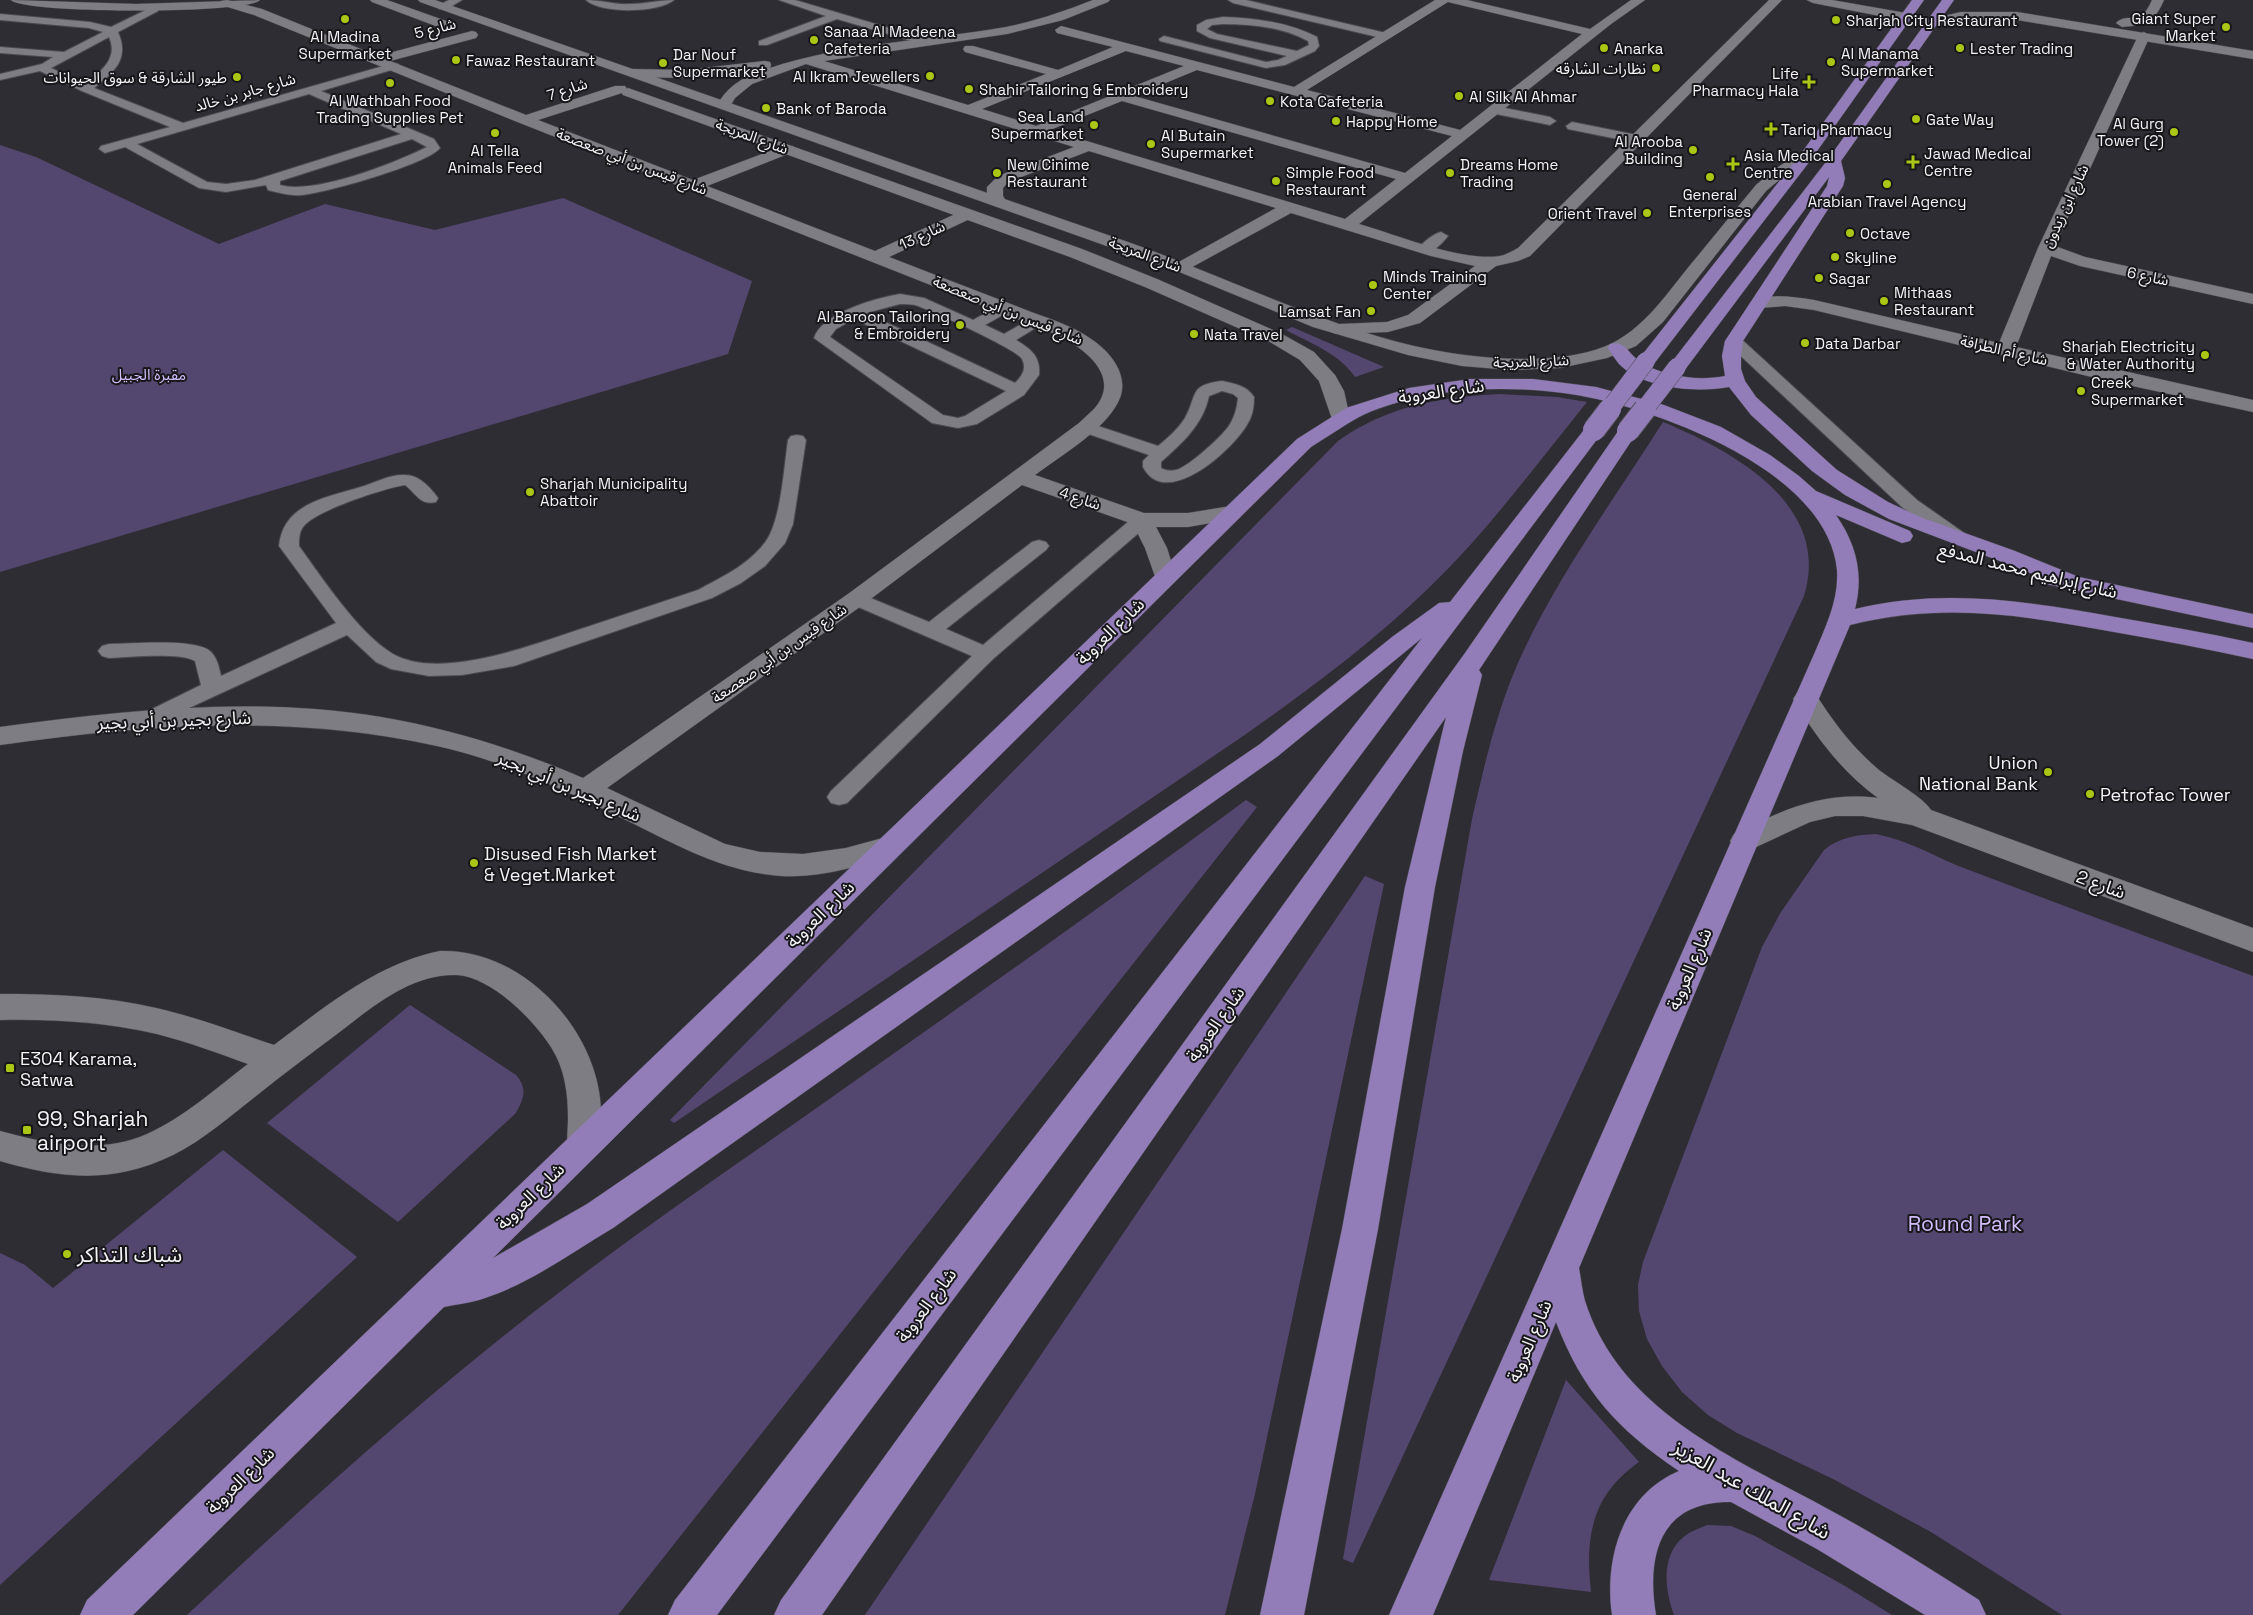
<svg xmlns="http://www.w3.org/2000/svg" width="2253" height="1615" viewBox="0 0 2253 1615" font-family="'Space Grotesk','Noto Sans Arabic',sans-serif">
	<style>
		.green { fill: #54476f }
		.lines { fill: none; stroke-linecap: round; stroke-linejoin: round }
		.lane-casing { stroke: #4c4b51; stroke-width: 2 }
		.street-casing { stroke: #4c4b51; stroke-width: 1 }
		.secondary-casing { stroke: #4c4b51; stroke-width: 1 }
		.primary-casing { stroke: #4c4b51; stroke-width: 1 }
		.lane { fill: #7f7d84; fill-rule: evenodd }
		.street { fill: #7f7d84; fill-rule: evenodd }
		.secondary { fill: #7f7d84; fill-rule: evenodd }
		.primary { fill: #927db8; fill-rule: evenodd }
		.primary-bridge-far1-casing { stroke: #4c4b51; stroke-width: 19; stroke-linecap: butt }
		.primary-bridge-casing { stroke: #4c4b51; stroke-width: 24; stroke-linecap: butt }
		.primary-bridge-far1 { stroke: #927db8; stroke-width: 18 }
		.primary-bridge { stroke: #927db8; stroke-width: 22 }
		.poi-dot { fill: #abc614; stroke: #171619; stroke-width: 2 }
		.labels { text-anchor: middle; dominant-baseline: central; stroke-width: 4; stroke-linejoin: round; paint-order: stroke }
		.far-poi-label { font-size: 15px; fill: #f4f3f7; stroke: #171619; text-anchor: start }
		.far-street-label { font-size: 15px; fill: #f4f3f7; stroke: #171619 }
		.far-park-label { font-size: 15px; fill: #d2bdfd; stroke: #171619 }
		.street-label { font-size: 18px; fill: #f4f3f7; stroke: #171619 }
		.poi-label { font-size: 18px; fill: #f4f3f7; stroke: #171619; text-anchor: start }
		.near-poi-label { font-size: 21px; fill: #f4f3f7; stroke: #171619; text-anchor: start }
		.near-park-label { font-size: 21px; fill: #d2bdfd; stroke: #171619 }
		.near-street-label { font-size: 21px; fill: #f4f3f7; stroke: #171619 }
	</style>
	<rect width="100%" height="100%" fill="#2f2d34"/>
	<g class="green">
		<polygon points="0,145 36,157 219,244 325,204 435,230 563,198 752,281 728,354 0,572"/>
		<path d="M1292,327L1384,367L1355,377C1340,354 1310,343 1286,330Z"/>
		<path d="M1499,394L1557,397L1587,402C1549,449 1512,498 1472,543C1406,617 1327,677 1246,734L674,1123L670,1120L1338,441C1387,406 1441,397 1499,394Z"/>
		<path d="M1663,422C1733,451 1832,505 1804,596L1353,1563L1343,1559L1472,819C1485,762 1498,705 1523,652C1561,571 1615,498 1663,422Z"/>
		<path d="M1246,800L1257,807L618,1615H187C305,1505 424,1396 552,1298C646,1225 745,1159 842,1090C977,995 1112,899 1246,800Z"/>
		<path d="M1876,834C1907,840 1932,855 1961,867C2058,904 2156,940 2253,976V1615H2062L1931,1532L1833,1479L1737,1433L1708,1415L1682,1392L1662,1366L1647,1339L1639,1311L1638,1285L1643,1262L1762,947L1781,912L1824,850C1840,837 1857,835 1876,834Z"/>
		<polygon points="1365,876 1384,884 1255,1494 1225,1615 865,1615"/>
		<path d="M410,1005L516,1075C528,1089 524,1099 515,1114L398,1222L267,1123Z"/>
		<polygon points="223,1150 357,1257 0,1585 0,1253 25,1265 53,1288"/>
		<path d="M1566,1380L1639,1462C1591,1496 1585,1537 1591,1592L1489,1580Z"/>
		<path d="M1707,1525L1731,1526L1755,1536L1845,1586L1892,1615H1674C1664,1588 1660,1551 1689,1533C1694,1530 1701,1528 1707,1525Z"/>
	</g>
	<g class="lines">
		<g class="lane-casing">
			<g id="lane">
				<polygon points="449,0 462,0 447,9 439,9 439,5"/>
				<path d="M586,0C601,0 615,5 630,4C645,4 659,0 674,0C659,13 601,14 586,0Z"/>
				<polygon points="779,0 795,0 926,39 927,41 922,44 837,19 767,45 759,45 759,41 826,16"/>
				<polygon points="1228,0 1246,0 1386,33 1391,36 1386,39 1233,3"/>
				<path d="M154,6L158,7V11L118,32C130,59 114,72 94,88L183,123L394,63L398,64L400,66L398,68L321,91L434,139L440,148C428,164 325,193 302,195C290,196 280,193 268,190L266,185L226,192L199,188L125,147L105,153L99,149L101,146L170,127L82,91L40,71L0,80V74L42,64L53,57L0,53V47L64,52L103,32L89,28L0,20V14L90,22L111,27ZM109,37C119,59 100,72 85,84L51,68ZM309,94L401,134L255,180L226,184L207,182L137,144ZM412,139L427,147C395,163 314,195 280,185V181Z"/>
				<path d="M1223,17C1255,18 1288,22 1317,37L1319,46L1315,51L1285,65L1266,68L1160,41L1159,39L1164,36L1266,62L1278,60L1287,56L1210,38L1197,31V25L1206,20ZM1223,24C1252,24 1282,27 1308,41L1309,45L1297,51L1217,34L1207,29L1212,25Z"/>
				<polygon points="1495,106 1550,117 1556,121 1550,125 1491,113 1489,110 1491,107"/>
				<polygon points="1572,122 1637,135 1643,139 1637,143 1568,129 1566,126"/>
				<path d="M1441,232L1448,236C1442,244 1431,255 1420,252L1418,249C1423,242 1433,234 1441,232Z"/>
				<path d="M900,294L924,298L973,320L1000,305H1010L1013,308L1010,311L985,325L1004,334L1032,318H1042L1045,321L1042,324L1016,340C1031,349 1041,357 1039,375L1024,395L977,424L958,428L932,423L814,338C822,313 876,298 900,294ZM900,304C905,304 911,304 915,305C929,309 1018,350 1022,359C1027,369 1022,376 1015,383L866,313ZM854,319L1006,391L965,416L958,418L943,415L830,337L836,329Z"/>
				<polygon points="1734,336 1740,338 1917,500 1967,535 1970,539 1967,543 1960,545 1953,543 1903,508 1728,344 1726,341 1728,338"/>
				<path d="M1222,381C1235,384 1246,385 1254,397C1254,406 1253,415 1248,423C1234,449 1166,511 1143,467V461L1149,455L1080,431L1077,427L1080,423L1086,422L1158,446C1168,438 1178,429 1185,418C1198,395 1188,385 1222,381ZM1222,391L1233,394L1238,398C1237,407 1235,416 1230,424C1225,434 1187,468 1176,470C1171,471 1166,471 1161,468V462C1182,443 1203,425 1209,396Z"/>
				<path d="M797,435L803,436L806,440L793,524L785,543L765,566L741,583L712,598L514,666L462,675L429,676L391,669L376,662L347,635L150,726L142,724L139,719L142,714L201,685L195,661C181,652 128,657 109,658L102,656L98,651L102,646L109,644C131,644 193,638 210,651C217,657 219,667 221,676L336,623L279,546C283,502 330,497 364,486C376,482 391,474 405,475C419,475 430,487 438,498L436,502C420,506 416,493 405,485C385,488 314,511 303,527C299,533 299,539 299,546C322,578 359,634 393,654C442,682 540,642 590,626C626,614 662,602 698,590C722,577 750,564 766,541C781,520 784,467 788,440L791,436Z"/>
				<polygon points="1142,514 1149,516 1151,520 1149,524 993,659 847,803 839,805 831,803 827,797 831,791 972,656 849,603 846,599 849,595 856,593 863,595 929,622 1032,542 1039,540 1046,542 1049,546 1046,550 946,629 983,645 1135,516"/>
			</g>
		</g>
		<g class="street-casing">
			<g id="street">
				<path d="M227,0L262,9L378,56L472,31L476,32L478,35L476,38L390,61L526,115L615,86H625L627,89L625,92L538,120L693,180L783,146H793L795,149L793,152L707,186L875,251L962,211H974L976,214L974,217L889,257C933,274 977,291 1021,308C1046,318 1073,325 1094,341C1111,353 1127,374 1121,395C1111,427 1061,455 1035,475L1144,513H1188L1231,506L1239,508L1242,513L1239,518L1188,527H1156L1167,548L1176,577L1173,582L1165,584L1157,582L1145,548L1133,524L1022,485L864,604L607,788L725,844L760,852L803,854L846,848L890,836L900,839L904,846L900,853C861,866 822,878 781,876C723,872 675,844 624,819C564,790 502,760 437,746C292,714 146,724 0,745V727C125,710 255,696 381,717C451,729 518,750 583,778L848,594L1079,423C1084,418 1089,414 1094,409C1122,377 1086,350 1060,336L520,123L254,15L221,5L219,3L221,1Z"/>
				<path d="M1093,0H1110L1108,2L1063,20L1007,34L824,61L968,105L1046,74L965,52L963,49L965,46H973L1058,70L1113,47L1057,33L1055,30L1061,26L1294,87L1435,0H1467L1590,29L1631,0H1645L1611,24L1359,224C1397,235 1462,262 1500,256C1506,255 1512,251 1518,248L1769,0H1782L1530,256L1518,261L1496,266L1420,323L1388,332L1339,334L1333,333L1330,329L1333,325L1339,324L1387,322L1408,315L1475,266L1431,256L1291,213L1183,272L1177,271L1175,267L1177,263L1276,208L1089,151L1008,182L1003,188V196L1006,201L1003,204H993L987,196V187L998,176L1074,147L806,64L752,84L735,98L729,108L724,109L717,105C729,84 746,76 768,68L686,78L632,77L625,73L632,69L686,70L765,61L770,62L771,65L770,68C845,43 927,41 1006,27C1036,21 1065,11 1093,0ZM1448,2L1582,34L1460,130L1307,90ZM1126,51L1184,66L1036,126L982,109ZM1197,70L1452,136L1405,173L1134,96ZM1122,101L1396,179L1345,219L1050,130Z"/>
				<polygon points="1807,0 1832,0 1906,13 1912,17 1906,21 1813,3"/>
				<path d="M2152,0H2164C2154,23 2146,25 2122,27L2116,23C2129,10 2139,30 2152,0Z"/>
				<path d="M2144,32L2150,36L2055,246L2085,257L2253,294V304L2080,266L2051,256L2016,347L2253,400V412L2100,379L1814,310L1785,306L1760,308L1754,307L1751,303L1754,299C1774,294 1794,297 1814,300L1999,343L2038,248L2138,36Z"/>
				<path d="M1806,691L1815,693C1833,722 1853,748 1879,770C1893,781 1923,797 1931,810L2253,928V952L1912,825L1863,816H1835L1810,822L1754,848L1744,851L1734,848L1730,841L1734,834C1783,810 1822,791 1878,798C1842,772 1816,737 1793,699L1797,693Z"/>
				<path d="M440,951C523,948 599,1031 601,1111C601,1127 602,1141 595,1156L583,1160L571,1156C565,1143 568,1133 568,1119C568,1094 565,1069 551,1047C533,1019 491,977 457,975C411,973 371,1008 337,1034C310,1054 282,1075 256,1096C229,1117 203,1140 173,1155C113,1184 62,1179 0,1161V1131C47,1144 100,1155 147,1134C185,1117 216,1088 248,1064C218,1053 188,1042 157,1034C105,1022 53,1019 0,1020V994C52,994 105,996 156,1008C196,1017 235,1032 274,1045C325,1007 376,964 440,951Z"/>
			</g>
		</g>
		<g class="secondary-casing">
			<g id="secondary">
				<path d="M11,0L136,4L260,0C247,14 24,14 11,0Z"/>
				<polygon points="370,0 387,0 449,22 451,25 449,28 441,28 372,2"/>
				<path d="M418,0H435C665,80 895,161 1125,241C1222,275 1314,322 1414,346C1466,358 1543,366 1595,350C1639,337 1663,298 1691,264C1713,238 1734,211 1756,185C1768,175 1794,151 1810,155L1812,158L1785,175L1766,191L1663,322L1636,346L1607,358L1560,368L1511,370L1462,366L1408,355L1313,327L1177,271L420,2Z"/>
				<polygon points="1961,12 2017,12 2253,51 2253,59 2017,20 1961,20 1931,27 1925,23 1927,20"/>
				<polygon points="628,88 1082,249 1157,279 1282,334 1314,352 1335,375 1344,391 1350,418 1347,422 1340,424 1333,422 1319,381 1300,360 1270,342 1145,287 1070,257 623,95 621,92"/>
			</g>
		</g>
		<g class="primary-casing">
			<g id="primary">
				<path d="M1912,0H1924L1810,161L1653,365L1647,366C1671,377 1699,381 1725,376L1722,356L1725,341L1827,186L1829,177L1684,371L1677,373L1670,371L1668,367L1829,158L1942,0H1954L1841,161L1845,178L1843,186L1743,341L1741,356V369L1745,381L1756,397L1837,470L1888,502L1920,517L2015,551L2079,577L2253,614V628L2046,584L2043,578L2018,568L1889,519L1845,495L1812,471L1751,415L1729,387C1697,393 1644,389 1619,364C1615,359 1611,353 1608,348L1610,344C1625,340 1627,352 1638,360L1800,155Z"/>
				<path d="M1470,379H1533L1596,387L1664,405L1721,427L1770,455L1799,476L1816,491L1910,531L1913,536L1910,541L1902,543L1836,515C1856,544 1864,574 1855,609C1943,588 2027,601 2115,617C2161,625 2207,633 2253,643V659C2207,649 2161,640 2114,632C2021,615 1944,602 1850,625L1579,1268C1581,1279 1582,1290 1585,1301C1620,1411 1734,1458 1826,1508C1879,1536 1929,1568 1979,1600L1986,1615H1925L1817,1549L1731,1502C1660,1501 1646,1555 1656,1615H1612C1604,1559 1622,1495 1679,1471C1617,1429 1583,1392 1556,1322L1433,1615H1389L1815,652C1826,626 1839,599 1837,570C1828,475 1675,417 1597,399C1557,390 1510,387 1469,390C1434,393 1391,401 1359,417C1343,426 1327,437 1311,447L493,1258L587,1204L1260,744L1392,637L1439,603L1450,602L1587,426L1594,424L1601,426L1604,430L1601,434L717,1615H668L675,1600L1422,638L1278,756L613,1228C572,1252 531,1283 485,1298C472,1303 457,1304 444,1307L133,1615H80L87,1600L1297,439L1346,408L1409,388Z"/>
				<polygon points="1628,425 1635,427 1638,431 1479,670 1482,675 1463,751 1435,887 1378,1229 1304,1615 1260,1615 1342,1229 1405,887 1446,717 822,1615 774,1615 781,1600 1465,653 1621,427"/>
			</g>
		</g>
		<use href="#lane" class="lane"/>
		<use href="#street" class="street"/>
		<use href="#secondary" class="secondary"/>
		<use href="#primary" class="primary"/>
		<g class="primary-bridge-far1-casing">
			<g id="primary-bridge-far1">
				<polyline points="1609,410 1646,361"/>
				<polyline points="1644,410 1677,367"/>
			</g>
		</g>
		<g class="primary-bridge-casing">
			<g id="primary-bridge">
				<polyline points="1594,430 1610,409"/>
				<polyline points="1628,431 1645,409"/>
			</g>
		</g>
		<use href="#primary-bridge-far1" class="primary-bridge-far1"/>
		<use href="#primary-bridge" class="primary-bridge"/>
	</g>
	<g class="poi-dot">
		<circle cx="345" cy="19" r="5"/>
		<circle cx="1836" cy="20" r="5"/>
		<circle cx="2226" cy="27" r="5"/>
		<circle cx="814" cy="40" r="5"/>
		<circle cx="1604" cy="48" r="5"/>
		<circle cx="1960" cy="48" r="5"/>
		<circle cx="456" cy="60" r="5"/>
		<circle cx="1831" cy="62" r="5"/>
		<circle cx="663" cy="63" r="5"/>
		<circle cx="1656" cy="68" r="5"/>
		<circle cx="930" cy="76" r="5"/>
		<circle cx="237" cy="77" r="5"/>
		<path d="M1806.5 74.5h5v5h5v5h-5v5h-5v-5h-5v-5h5z"/>
		<circle cx="390" cy="83" r="5"/>
		<circle cx="969" cy="89" r="5"/>
		<circle cx="1459" cy="96" r="5"/>
		<circle cx="1270" cy="101" r="5"/>
		<circle cx="766" cy="108" r="5"/>
		<circle cx="1916" cy="119" r="5"/>
		<circle cx="1336" cy="121" r="5"/>
		<circle cx="1094" cy="125" r="5"/>
		<path d="M1768.5 121.5h5v5h5v5h-5v5h-5v-5h-5v-5h5z"/>
		<circle cx="2174" cy="132" r="5"/>
		<circle cx="495" cy="133" r="5"/>
		<circle cx="1151" cy="144" r="5"/>
		<circle cx="1693" cy="150" r="5"/>
		<path d="M1910.5 154.5h5v5h5v5h-5v5h-5v-5h-5v-5h5z"/>
		<path d="M1730.5 156.5h5v5h5v5h-5v5h-5v-5h-5v-5h5z"/>
		<circle cx="997" cy="173" r="5"/>
		<circle cx="1450" cy="173" r="5"/>
		<circle cx="1710" cy="177" r="5"/>
		<circle cx="1276" cy="181" r="5"/>
		<circle cx="1887" cy="184" r="5"/>
		<circle cx="1647" cy="213" r="5"/>
		<circle cx="1850" cy="233" r="5"/>
		<circle cx="1835" cy="257" r="5"/>
		<circle cx="1819" cy="278" r="5"/>
		<circle cx="1373" cy="285" r="5"/>
		<circle cx="1884" cy="301" r="5"/>
		<circle cx="1371" cy="311" r="5"/>
		<circle cx="960" cy="325" r="5"/>
		<circle cx="1194" cy="334" r="5"/>
		<circle cx="1805" cy="343" r="5"/>
		<circle cx="2205" cy="355" r="5"/>
		<circle cx="2081" cy="391" r="5"/>
		<circle cx="530" cy="492" r="5"/>
		<circle cx="2048" cy="772" r="5"/>
		<circle cx="2090" cy="794" r="5"/>
		<circle cx="474" cy="863" r="5"/>
		<rect x="5" y="1063" width="10" height="10" rx="2.5"/>
		<rect x="22" y="1125" width="10" height="10" rx="2.5"/>
		<circle cx="67" cy="1254" r="5"/>
	</g>
	<g class="labels">
		<g class="far-poi-label">
			<text x="2216" y="18" text-anchor="end">Giant Super<tspan x="2216" dy="17">Market</tspan></text>
			<text x="1846" y="20">Sharjah City Restaurant</text>
			<text x="824" y="31">Sanaa Al Madeena<tspan x="824" dy="17">Cafeteria</tspan></text>
			<text x="345" y="36" text-anchor="middle">Al Madina<tspan x="345" dy="17">Supermarket</tspan></text>
			<text x="1614" y="48">Anarka</text>
			<text x="1970" y="48">Lester Trading</text>
			<text x="1841" y="53">Al Manama<tspan x="1841" dy="17">Supermarket</tspan></text>
			<text x="673" y="54">Dar Nouf<tspan x="673" dy="17">Supermarket</tspan></text>
			<text x="466" y="60">Fawaz Restaurant</text>
			<text x="1646" y="68" text-anchor="end">نظارات الشارقه</text>
			<text x="1799" y="73" text-anchor="end">Life<tspan x="1799" dy="17">Pharmacy Hala</tspan></text>
			<text x="920" y="76" text-anchor="end">Al Ikram Jewellers</text>
			<text x="227" y="77" text-anchor="end">طيور الشارقة &amp; سوق الحيوانات</text>
			<text x="979" y="89">Shahir Tailoring &amp; Embroidery</text>
			<text x="1469" y="96">Al Silk Al Ahmar</text>
			<text x="390" y="100" text-anchor="middle">Al Wathbah Food<tspan x="390" dy="17">Trading Supplies Pet</tspan></text>
			<text x="1280" y="101">Kota Cafeteria</text>
			<text x="776" y="108">Bank of Baroda</text>
			<text x="1084" y="116" text-anchor="end">Sea Land<tspan x="1084" dy="17">Supermarket</tspan></text>
			<text x="1926" y="119">Gate Way</text>
			<text x="1346" y="121">Happy Home</text>
			<text x="2164" y="123" text-anchor="end">Al Gurg<tspan x="2164" dy="17">Tower (2)</tspan></text>
			<text x="1781" y="129">Tariq Pharmacy</text>
			<text x="1161" y="135">Al Butain<tspan x="1161" dy="17">Supermarket</tspan></text>
			<text x="1683" y="141" text-anchor="end">Al Arooba<tspan x="1683" dy="17">Building</tspan></text>
			<text x="495" y="150" text-anchor="middle">Al Tella<tspan x="495" dy="17">Animals Feed</tspan></text>
			<text x="1924" y="153">Jawad Medical<tspan x="1924" dy="17">Centre</tspan></text>
			<text x="1744" y="155">Asia Medical<tspan x="1744" dy="17">Centre</tspan></text>
			<text x="1007" y="164">New Cinime<tspan x="1007" dy="17">Restaurant</tspan></text>
			<text x="1460" y="164">Dreams Home<tspan x="1460" dy="17">Trading</tspan></text>
			<text x="1286" y="172">Simple Food<tspan x="1286" dy="17">Restaurant</tspan></text>
			<text x="1710" y="194" text-anchor="middle">General<tspan x="1710" dy="17">Enterprises</tspan></text>
			<text x="1887" y="201" text-anchor="middle">Arabian Travel Agency</text>
			<text x="1637" y="213" text-anchor="end">Orient Travel</text>
			<text x="1860" y="233">Octave</text>
			<text x="1845" y="257">Skyline</text>
			<text x="1383" y="276">Minds Training<tspan x="1383" dy="17">Center</tspan></text>
			<text x="1829" y="278">Sagar</text>
			<text x="1894" y="292">Mithaas<tspan x="1894" dy="17">Restaurant</tspan></text>
			<text x="1361" y="311" text-anchor="end">Lamsat Fan</text>
			<text x="950" y="316" text-anchor="end">Al Baroon Tailoring<tspan x="950" dy="17">&amp; Embroidery</tspan></text>
			<text x="1204" y="334">Nata Travel</text>
			<text x="1815" y="343">Data Darbar</text>
			<text x="2195" y="346" text-anchor="end">Sharjah Electricity<tspan x="2195" dy="17">&amp; Water Authority</tspan></text>
			<text x="2091" y="382">Creek<tspan x="2091" dy="17">Supermarket</tspan></text>
			<text x="540" y="483">Sharjah Municipality<tspan x="540" dy="17">Abattoir</tspan></text>
		</g>
		<g class="far-street-label">
			<text transform="translate(435 28) rotate(-15)">شارع 5</text>
			<text transform="translate(567 89) rotate(-18)">شارع 7</text>
			<text transform="translate(245 92) rotate(-16)">شارع جابر بن خالد</text>
			<text transform="translate(752 136) rotate(20)">شارع المريجة</text>
			<text transform="translate(632 161) rotate(21)">شارع قيس بن أبي صعصعة</text>
			<text transform="translate(2065 206) rotate(-65)">شارع ابن زيدون</text>
			<text transform="translate(922 235) rotate(-25)">شارع 13</text>
			<text transform="translate(1145 254) rotate(20)">شارع المريجة</text>
			<text transform="translate(2148 276) rotate(12)">شارع 6</text>
			<text transform="translate(1008 310) rotate(22)">شارع قيس بن أبي صعصعة</text>
			<text transform="translate(2004 350) rotate(13)">شارع أم الطرافة</text>
			<text transform="translate(1531 361) rotate(-2)">شارع المريجة</text>
			<text transform="translate(1080 498) rotate(19)">شارع 4</text>
			<text transform="translate(779 653) rotate(-35)">شارع قيس بن أبي صعصعة</text>
		</g>
		<g class="far-park-label">
			<text x="149" y="374">مقبرة الجبيل</text>
		</g>
		<g class="street-label">
			<text transform="translate(1441 391) rotate(-8)">شارع العروبة</text>
			<text transform="translate(2028 570) rotate(14)">شارع إبراهيم محمد المدفع</text>
			<text transform="translate(1110 631) rotate(-44)">شارع العروبة</text>
			<text transform="translate(174 720) rotate(-2)">شارع بجير بن أبي بجير</text>
			<text transform="translate(569 786) rotate(23)">شارع بجير بن أبي بجير</text>
			<text transform="translate(2101 884) rotate(20)">شارع 2</text>
			<text transform="translate(820 914) rotate(-44)">شارع العروبة</text>
			<text transform="translate(1689 969) rotate(-67)">شارع العروبة</text>
			<text transform="translate(1215 1024) rotate(-55)">شارع العروبة</text>
			<text transform="translate(530 1196) rotate(-44)">شارع العروبة</text>
			<text transform="translate(926 1305) rotate(-53)">شارع العروبة</text>
			<text transform="translate(1529 1341) rotate(-67)">شارع العروبة</text>
			<text transform="translate(240 1480) rotate(-44)">شارع العروبة</text>
		</g>
		<g class="poi-label">
			<text x="2038" y="762" text-anchor="end">Union<tspan x="2038" dy="21">National Bank</tspan></text>
			<text x="2100" y="794">Petrofac Tower</text>
			<text x="484" y="853">Disused Fish Market<tspan x="484" dy="21">&amp; Veget.Market</tspan></text>
			<text x="20" y="1058">E304 Karama,<tspan x="20" dy="21">Satwa</tspan></text>
		</g>
		<g class="near-poi-label">
			<text x="37" y="1118">99, Sharjah<tspan x="37" dy="24">airport</tspan></text>
			<text x="77" y="1254">شباك التذاكر</text>
		</g>
		<g class="near-park-label">
			<text x="1965" y="1223">Round Park</text>
		</g>
		<g class="near-street-label">
			<text transform="translate(1752 1489) rotate(30)">شارع الملك عبد العزيز</text>
		</g>
	</g>
</svg>
